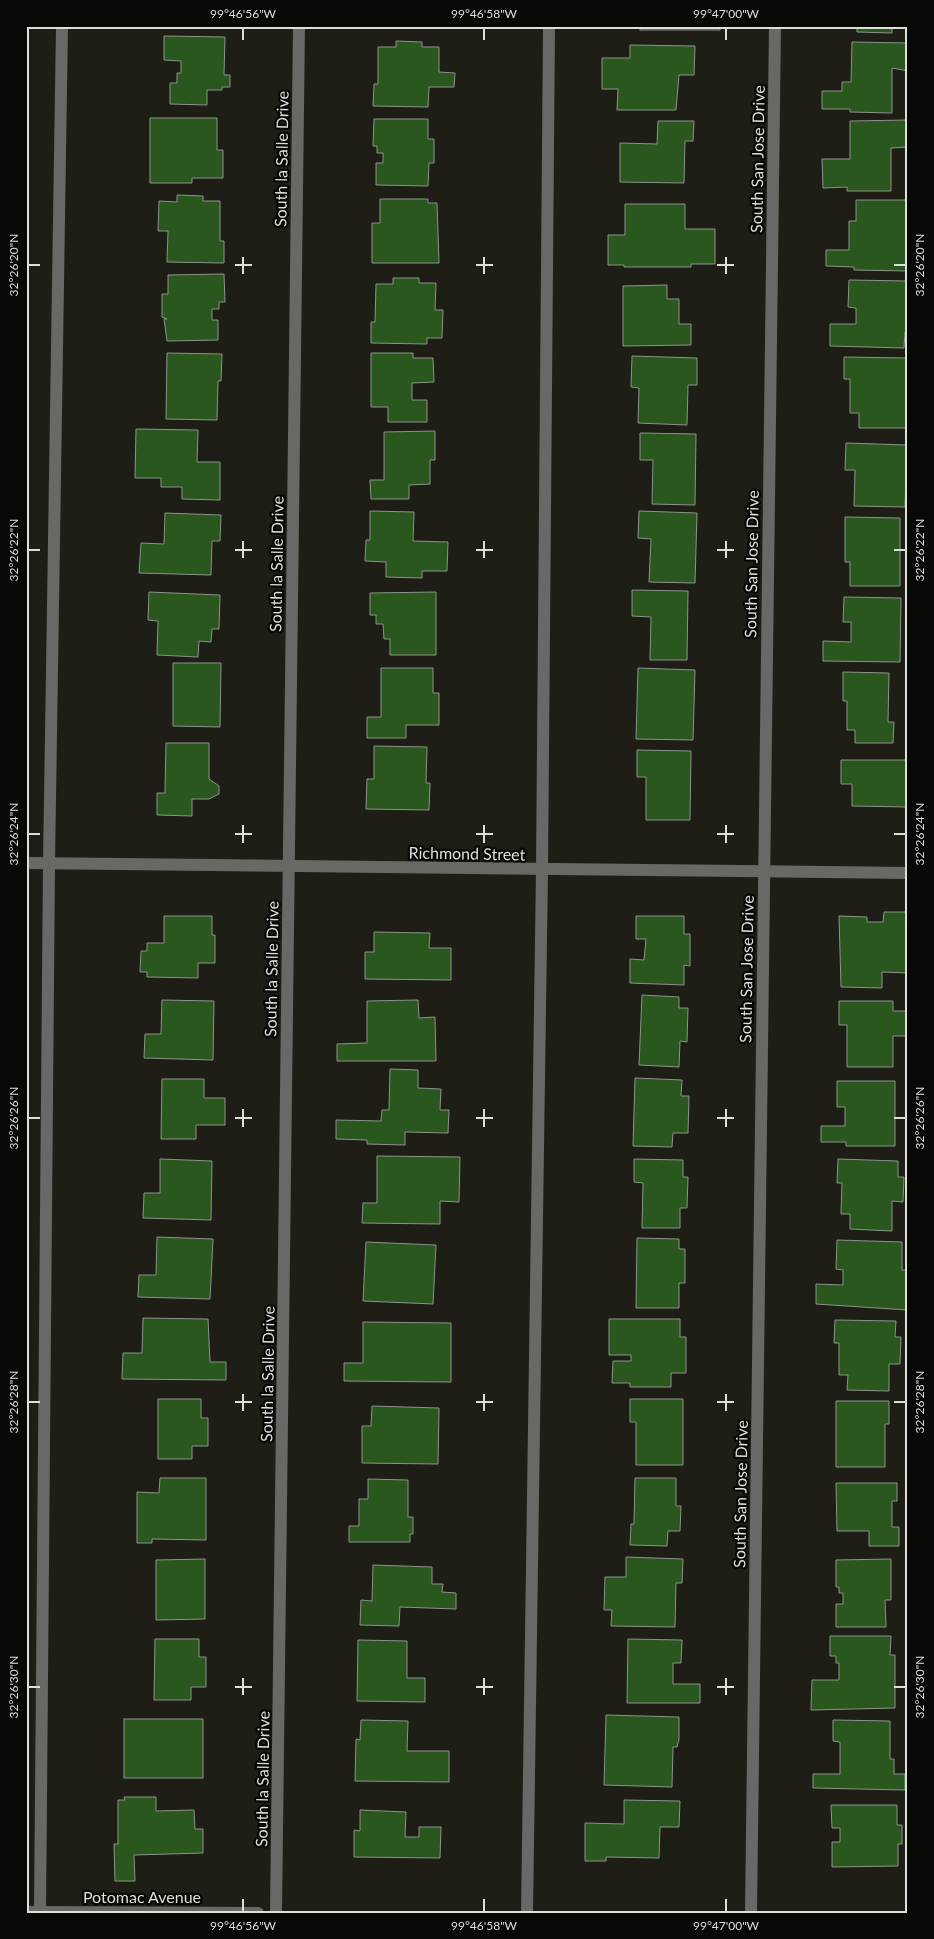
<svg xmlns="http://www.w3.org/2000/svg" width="934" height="1939" viewBox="0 0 934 1939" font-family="Lato,sans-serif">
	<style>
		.building { fill: #2a571d; stroke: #8d938c }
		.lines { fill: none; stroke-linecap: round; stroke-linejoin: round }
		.minor { stroke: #6a6864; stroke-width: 12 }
		.ticks { fill: none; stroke: #dedfda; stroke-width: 2 }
		.labels { text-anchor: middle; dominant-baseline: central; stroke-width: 4.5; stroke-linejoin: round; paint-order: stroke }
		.street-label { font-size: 16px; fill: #dedfda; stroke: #080805 }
		.neatline { fill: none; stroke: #dedfda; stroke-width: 2 }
		.ticks-label { font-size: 12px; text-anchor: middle; fill: #dedfda }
	</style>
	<rect width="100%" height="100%" fill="#1e1e17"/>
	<g class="building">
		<rect x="640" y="26" width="80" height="4"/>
		<polygon points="857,26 892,26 892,33 857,32"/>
		<polygon points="164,36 225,37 224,75 230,75 230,87 222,87 222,90 207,90 207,105 170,104 170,83 177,83 177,73 181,73 181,61 164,60"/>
		<polygon points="396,41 422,42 422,47 439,47 439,72 455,73 454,87 429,87 428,107 373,106 374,84 378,84 378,47 396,47"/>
		<polygon points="852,42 908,43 908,71 892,68 892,113 850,112 850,109 822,109 822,91 842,91 842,82 851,82"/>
		<polygon points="630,45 695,46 694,75 679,75 676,110 617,110 618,89 602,89 602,58 630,58"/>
		<polygon points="150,118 217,118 217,150 223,150 223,178 192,178 192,183 150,183"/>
		<polygon points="374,119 428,119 428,139 434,139 434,163 429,163 428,186 376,185 376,163 383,163 383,153 377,153 377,146 373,146"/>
		<polygon points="908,120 908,147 891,148 891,191 847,191 847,187 823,188 822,159 850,159 850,121"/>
		<polygon points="658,121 694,121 693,141 685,141 684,183 620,182 620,143 657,144"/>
		<polygon points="177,195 203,196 203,201 220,201 220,241 224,241 224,263 167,262 168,231 158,231 159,201 177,202"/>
		<polygon points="380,199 428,199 428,203 437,203 439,263 372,263 372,223 380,223"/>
		<polygon points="856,200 908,200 908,271 854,270 854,267 826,266 826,250 849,250 849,221 856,221"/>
		<polygon points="625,204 685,204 685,229 715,229 715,264 691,264 691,267 624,267 624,265 608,265 608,235 625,235"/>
		<polygon points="224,274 225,302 219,302 219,309 212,309 212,320 218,320 218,340 167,341 164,319 167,319 162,317 162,294 168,294 168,275"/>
		<polygon points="393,278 419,278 419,283 436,283 435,310 443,310 442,338 427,338 427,344 371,343 371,322 375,322 376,284 393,284"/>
		<polygon points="849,280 908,281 908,332 905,332 904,348 830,346 830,324 856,324 856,308 848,307"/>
		<polygon points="667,285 667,299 679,299 679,324 691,324 691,345 623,346 623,286"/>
		<polygon points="167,353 222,354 221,381 218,381 217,420 166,419"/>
		<polygon points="371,353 413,353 413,358 433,358 434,382 412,383 412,400 427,400 427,422 388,422 388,407 371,407"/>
		<polygon points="632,356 697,358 697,385 688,385 687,425 638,423 639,388 631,387"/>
		<polygon points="844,357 908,358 908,428 859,428 859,413 850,413 850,379 844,379"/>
		<polygon points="136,429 198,430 197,462 220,462 220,500 182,499 182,487 161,487 161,478 135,478"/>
		<polygon points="435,431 435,460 430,460 430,484 409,485 409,499 371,499 370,480 384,480 384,432"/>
		<polygon points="640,433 696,434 695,505 652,504 653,460 640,460"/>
		<polygon points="846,443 907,445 905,507 854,506 855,470 845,470"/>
		<polygon points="370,511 414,512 413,541 448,542 447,571 422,571 422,578 386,577 386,562 365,561 366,540 370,540"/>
		<polygon points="639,511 697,513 695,583 649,582 651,539 638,538"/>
		<polygon points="165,513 221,515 220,541 212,541 211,575 139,573 141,543 164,544"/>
		<polygon points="845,517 900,518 900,586 850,586 850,562 845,562"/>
		<polygon points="632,590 688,591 687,660 650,660 651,617 632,616"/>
		<polygon points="149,592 220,595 219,629 212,629 211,642 199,641 198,657 157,655 158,621 148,620"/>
		<polygon points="436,592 436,655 390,655 390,639 384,639 383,624 376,624 376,615 370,615 370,593"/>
		<polygon points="844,597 901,598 900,662 823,661 823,641 851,642 851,622 843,622"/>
		<polygon points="173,663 221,663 220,727 173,726"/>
		<polygon points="381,668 433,668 433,693 439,693 439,725 406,725 406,738 367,738 367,717 381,717"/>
		<polygon points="638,668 695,670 693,740 636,739"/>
		<polygon points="843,672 889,673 888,722 894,722 893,743 855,743 855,730 847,730 847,701 843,701"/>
		<polygon points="166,743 209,743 209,779 219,786 219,794 209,799 192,799 192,816 157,815 157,793 165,793"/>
		<polygon points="374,746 427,747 426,783 430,783 429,810 366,809 367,779 374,779"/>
		<polygon points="637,750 691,751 690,820 646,820 646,777 637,777"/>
		<polygon points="841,760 908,760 908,807 852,806 852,784 841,784"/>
		<polygon points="884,912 908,912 908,973 882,972 882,988 841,987 839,916 867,917 867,922 883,922"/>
		<polygon points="164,916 212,916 212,935 215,935 215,963 198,963 198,978 147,977 147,972 140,972 141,951 147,951 147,943 164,943"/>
		<polygon points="636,916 684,916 684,934 690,934 690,966 684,965 684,985 630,983 630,959 644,960 646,939 636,939"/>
		<polygon points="374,932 430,933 429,948 451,948 451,980 365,979 365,952 374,952"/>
		<polygon points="642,995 679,997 679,1008 688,1008 687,1042 680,1041 679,1067 639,1065"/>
		<polygon points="162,1000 214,1001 213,1060 144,1058 145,1034 161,1034"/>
		<polygon points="418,1000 419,1018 435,1017 436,1061 337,1061 337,1044 367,1043 367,1001"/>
		<polygon points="839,1001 893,1001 893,1011 908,1011 908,1036 893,1036 893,1067 847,1067 847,1025 839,1025"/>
		<polygon points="390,1069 418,1070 418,1088 441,1089 440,1110 449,1110 448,1133 405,1132 405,1145 367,1144 367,1140 336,1139 336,1120 381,1121 382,1110 389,1110"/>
		<polygon points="635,1078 682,1080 681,1096 689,1096 688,1133 673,1133 672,1147 633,1146"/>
		<polygon points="162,1079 204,1079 204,1098 225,1098 225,1125 196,1125 196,1139 161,1139"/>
		<polygon points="837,1081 895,1081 895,1146 846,1146 846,1142 821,1142 821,1126 845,1126 845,1107 837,1107"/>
		<polygon points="377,1156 460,1157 459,1202 440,1201 440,1224 362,1223 363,1203 377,1203"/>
		<polygon points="160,1159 212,1161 211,1220 143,1218 144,1193 160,1193"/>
		<polygon points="634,1159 683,1160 683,1177 688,1177 687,1208 680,1208 680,1228 642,1228 643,1183 634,1182"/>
		<polygon points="838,1159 898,1161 898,1177 904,1177 903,1202 892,1201 892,1231 850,1229 850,1214 841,1214 842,1183 837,1183"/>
		<polygon points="157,1237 213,1239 210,1299 138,1297 139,1275 156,1275"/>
		<polygon points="637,1238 679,1239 679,1249 685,1249 685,1283 679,1283 679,1308 636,1308"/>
		<polygon points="837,1240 902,1242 902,1270 908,1270 908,1310 816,1304 816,1284 843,1285 843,1270 836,1269"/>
		<polygon points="366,1242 436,1245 433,1304 363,1301"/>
		<polygon points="143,1318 208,1319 210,1362 226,1362 226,1380 122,1379 123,1353 142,1353"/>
		<polygon points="609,1319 680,1319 680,1337 686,1337 686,1373 671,1373 671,1387 630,1387 630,1383 612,1383 613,1361 631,1361 631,1355 609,1355"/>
		<polygon points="835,1320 896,1321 895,1337 901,1337 900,1364 889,1364 889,1391 847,1390 848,1375 839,1375 839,1343 834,1343"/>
		<polygon points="363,1322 451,1323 451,1382 344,1381 344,1363 363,1363"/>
		<polygon points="158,1399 201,1399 201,1418 208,1418 208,1446 192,1446 192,1459 158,1459"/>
		<polygon points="630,1399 683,1399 683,1465 636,1465 636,1422 630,1422"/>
		<polygon points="836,1401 889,1401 889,1424 885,1424 885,1467 836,1467"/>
		<polygon points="372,1406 439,1408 438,1464 362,1463 362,1426 371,1426"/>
		<polygon points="160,1478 206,1478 206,1540 152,1539 152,1543 137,1543 137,1492 159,1493"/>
		<polygon points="635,1478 676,1478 676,1506 681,1506 680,1531 668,1531 667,1546 630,1545 631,1524 634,1524"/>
		<polygon points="368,1479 408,1480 408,1517 413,1517 413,1534 410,1534 410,1542 349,1542 349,1526 359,1526 359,1499 368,1499"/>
		<polygon points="836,1483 897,1483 897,1501 892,1501 892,1527 899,1527 899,1546 869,1546 869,1531 837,1531"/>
		<polygon points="626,1557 683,1559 682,1583 676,1583 675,1627 611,1626 612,1610 604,1610 605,1577 626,1577"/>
		<polygon points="205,1559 205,1619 156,1620 156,1560"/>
		<polygon points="891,1559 891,1600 885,1600 886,1627 836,1627 836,1604 843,1604 843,1593 839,1593 839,1587 836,1587 836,1560"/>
		<polygon points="373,1565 432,1567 432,1584 443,1584 442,1592 456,1593 456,1609 400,1607 399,1626 360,1625 361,1600 372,1601"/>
		<polygon points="830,1636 891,1636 890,1655 895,1655 895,1708 811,1710 812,1680 839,1680 839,1663 836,1663 836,1656 830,1656"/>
		<polygon points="155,1639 199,1639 199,1657 206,1657 206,1687 191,1687 191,1700 154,1700"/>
		<polygon points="628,1639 682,1640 681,1663 673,1663 673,1684 700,1684 700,1703 627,1703"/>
		<polygon points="358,1640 407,1641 407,1678 425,1678 425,1702 357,1701"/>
		<polygon points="606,1715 679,1717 679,1739 677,1747 673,1747 672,1787 604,1785"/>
		<rect x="124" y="1719" width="79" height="59"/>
		<polygon points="361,1720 408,1721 407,1751 449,1751 449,1782 355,1781 356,1739 360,1740"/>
		<polygon points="833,1720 890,1721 890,1759 894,1759 894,1774 905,1774 905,1790 813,1788 813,1774 840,1774 840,1742 833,1741"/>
		<polygon points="124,1797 156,1797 156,1811 194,1810 195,1829 203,1829 203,1853 134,1855 135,1881 115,1881 114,1844 118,1844 118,1800 125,1800"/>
		<polygon points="624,1800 680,1801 679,1827 660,1827 659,1858 606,1857 606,1861 585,1861 585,1823 624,1824"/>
		<polygon points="831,1805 897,1805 897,1825 902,1825 902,1844 898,1844 898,1866 832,1867 832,1842 840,1842 840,1828 832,1828"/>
		<polygon points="360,1810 406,1812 405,1837 419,1837 419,1827 441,1827 440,1858 354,1857 354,1830 360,1831"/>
	</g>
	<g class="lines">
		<g class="minor">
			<polyline points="26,863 908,873"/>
			<polyline points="26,1912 258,1913"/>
			<polyline points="40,1913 49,863 62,26"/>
			<polyline points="276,1913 299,26"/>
			<polyline points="527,1913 542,870 549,26"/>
			<polyline points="751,1913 775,26"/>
		</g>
	</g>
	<path class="ticks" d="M243,28V40M484,28V40M726,28V40M243,257V274M484,257V274M726,257V274M28,265H40M235,265H252M476,265H493M717,265H734M894,265H906M243,541V558M484,541V558M726,541V558M28,550H40M235,550H252M476,550H493M717,550H734M894,550H906M243,825V843M484,825V843M726,825V843M28,834H40M235,834H252M476,834H493M717,834H734M894,834H906M243,1109V1127M484,1109V1127M726,1109V1127M28,1118H40M235,1118H252M476,1118H493M717,1118H734M894,1118H906M243,1394V1411M484,1394V1411M726,1394V1411M28,1402H40M235,1402H252M476,1402H493M717,1402H734M894,1402H906M243,1678V1695M484,1678V1695M726,1678V1695M28,1687H40M235,1687H252M476,1687H493M717,1687H734M894,1687H906M243,1899V1912M484,1899V1912M726,1899V1912"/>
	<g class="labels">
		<g class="street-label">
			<text transform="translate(281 159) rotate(-89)">South la Salle Drive</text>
			<text transform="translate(757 159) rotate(-89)">South San Jose Drive</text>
			<text transform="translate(276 564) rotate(-89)">South la Salle Drive</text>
			<text transform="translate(751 564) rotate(-89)">South San Jose Drive</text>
			<text transform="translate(467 853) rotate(1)">Richmond Street</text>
			<text transform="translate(271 969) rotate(-89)">South la Salle Drive</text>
			<text transform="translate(746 969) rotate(-89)">South San Jose Drive</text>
			<text transform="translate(267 1374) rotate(-89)">South la Salle Drive</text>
			<text transform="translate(740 1494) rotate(-89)">South San Jose Drive</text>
			<text transform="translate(262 1779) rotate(-89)">South la Salle Drive</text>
			<text x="142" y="1896">Potomac Avenue</text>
		</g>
	</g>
	<rect width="934" height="1939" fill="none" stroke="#080805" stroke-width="55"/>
	<rect x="28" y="28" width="878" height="1884" class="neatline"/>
	<g class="ticks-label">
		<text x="243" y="18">99°46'56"W</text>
		<text x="484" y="18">99°46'58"W</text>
		<text x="726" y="18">99°47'00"W</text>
		<text transform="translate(920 265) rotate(-90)" y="4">32°26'20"N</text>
		<text transform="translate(14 265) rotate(-90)" y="4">32°26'20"N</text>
		<text transform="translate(920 550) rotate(-90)" y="4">32°26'22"N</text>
		<text transform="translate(14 550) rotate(-90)" y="4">32°26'22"N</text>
		<text transform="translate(14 834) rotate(-90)" y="4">32°26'24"N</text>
		<text transform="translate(920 834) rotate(-90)" y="4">32°26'24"N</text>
		<text transform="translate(14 1118) rotate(-90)" y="4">32°26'26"N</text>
		<text transform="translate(920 1118) rotate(-90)" y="4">32°26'26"N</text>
		<text transform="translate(920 1402) rotate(-90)" y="4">32°26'28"N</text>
		<text transform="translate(14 1402) rotate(-90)" y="4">32°26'28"N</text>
		<text transform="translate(14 1687) rotate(-90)" y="4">32°26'30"N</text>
		<text transform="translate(920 1687) rotate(-90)" y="4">32°26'30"N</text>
		<text x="243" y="1930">99°46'56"W</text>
		<text x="484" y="1930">99°46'58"W</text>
		<text x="726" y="1930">99°47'00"W</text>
	</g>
</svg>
